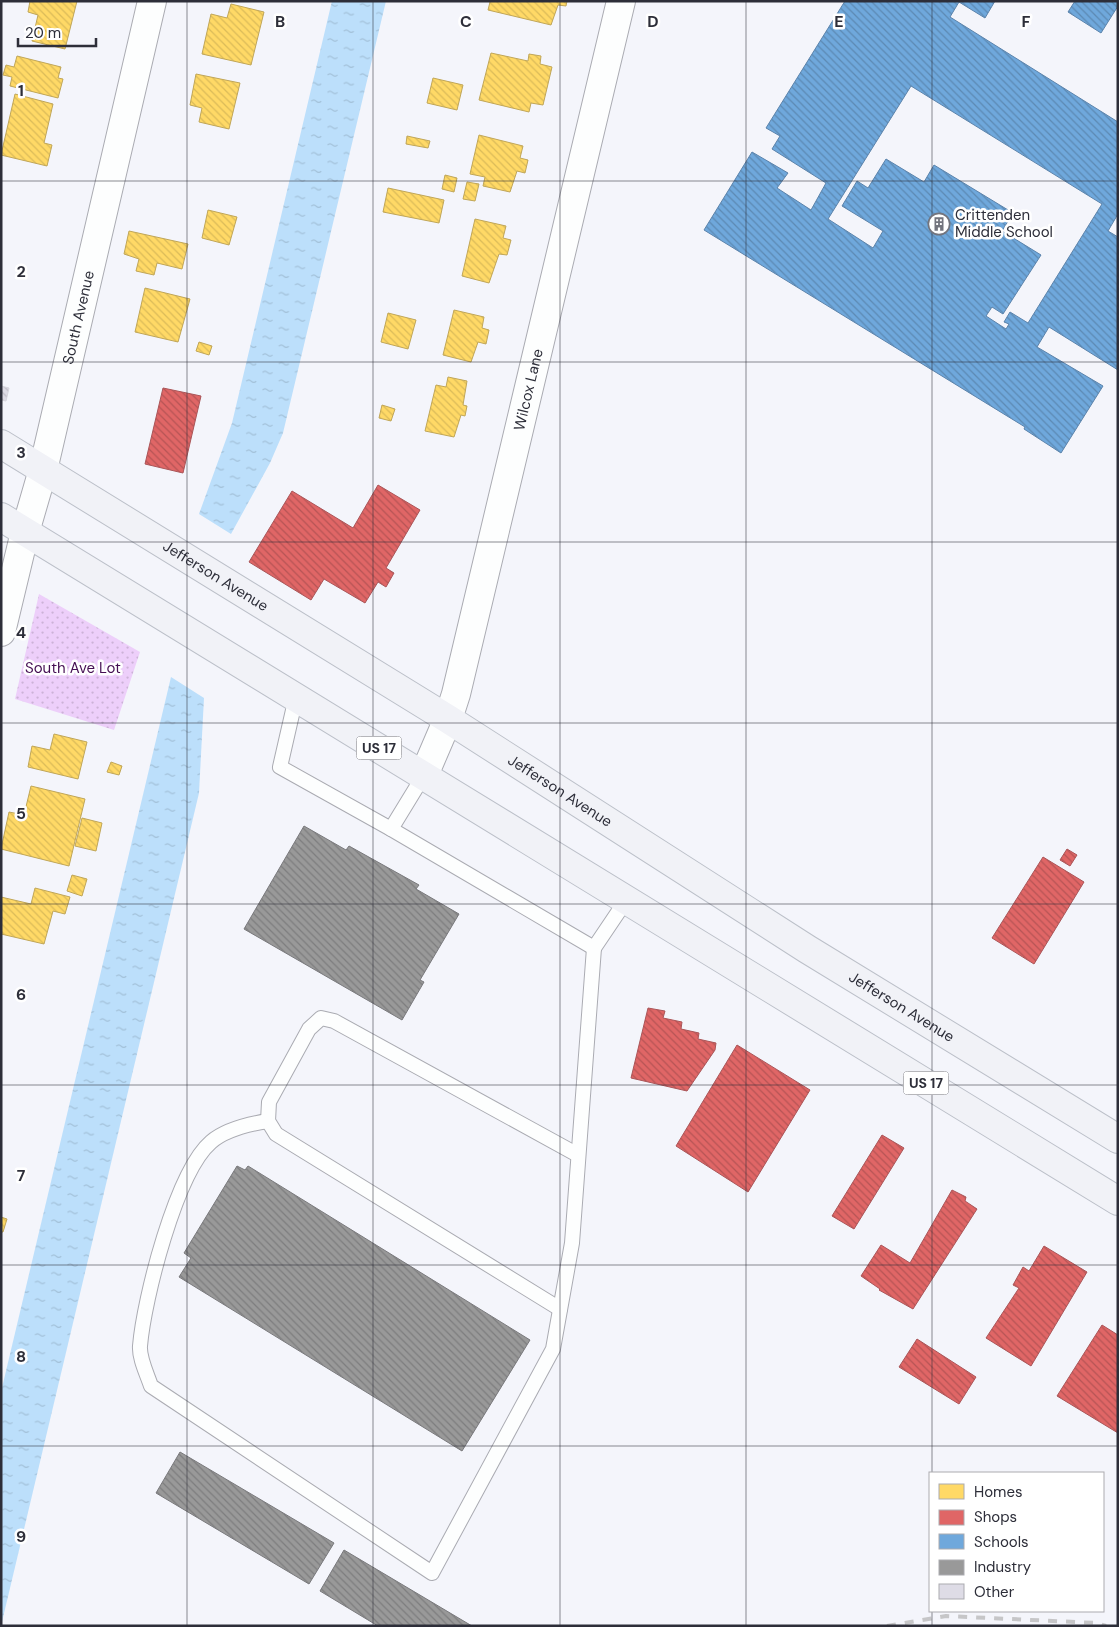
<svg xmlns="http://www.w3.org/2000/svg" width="1119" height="1627" viewBox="0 0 1119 1627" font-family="'DM Sans',sans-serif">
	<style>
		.park { fill: url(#park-dots) }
		.water { fill: url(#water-ripples) }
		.homes { fill: url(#homes-back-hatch); stroke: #c0a658 }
		.shops { fill: url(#shops-back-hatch); stroke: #aa5558 }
		.schools { fill: url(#schools-back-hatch); stroke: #5b83ab; fill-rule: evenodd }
		.industry { fill: url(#industry-back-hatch); stroke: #79797c }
		.building { fill: url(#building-back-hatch); stroke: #d7d6de }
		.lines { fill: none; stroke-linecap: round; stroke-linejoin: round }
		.service-casing { stroke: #aaabb2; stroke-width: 16 }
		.minor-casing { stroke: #aaabb2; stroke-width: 30 }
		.primary-casing { stroke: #bcc0c9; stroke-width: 30 }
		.service { stroke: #fdfefe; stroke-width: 14 }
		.minor { stroke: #fdfefe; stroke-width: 28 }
		.primary { stroke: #f1f2f7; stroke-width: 28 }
		.rail { stroke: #c6c6c8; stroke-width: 4; stroke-dasharray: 9 9; stroke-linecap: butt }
		.grid { fill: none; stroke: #2d2e39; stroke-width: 1; stroke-opacity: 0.55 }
		.labels { text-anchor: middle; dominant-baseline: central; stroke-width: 5; stroke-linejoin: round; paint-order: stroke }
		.shield { fill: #fff; stroke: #6c6d74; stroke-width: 1 }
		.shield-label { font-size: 14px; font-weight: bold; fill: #2d2e39 }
		.poi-label { font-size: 15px; fill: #2d2e39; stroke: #fff; text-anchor: start }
		.street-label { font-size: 15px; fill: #2d2e39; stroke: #fff }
		.park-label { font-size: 15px; fill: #450f53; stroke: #fff }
		.grid-label { font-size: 16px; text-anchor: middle; font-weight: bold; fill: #2d2e39; stroke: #fff; stroke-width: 5; stroke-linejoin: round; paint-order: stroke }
	</style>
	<defs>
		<pattern id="park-dots" width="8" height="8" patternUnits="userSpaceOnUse" patternTransform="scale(1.25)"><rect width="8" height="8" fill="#edcffa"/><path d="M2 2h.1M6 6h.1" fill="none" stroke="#ccb2d7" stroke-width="1.8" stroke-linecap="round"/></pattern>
		<pattern id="water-ripples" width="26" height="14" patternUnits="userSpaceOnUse" patternTransform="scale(1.25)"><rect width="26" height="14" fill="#bcdffb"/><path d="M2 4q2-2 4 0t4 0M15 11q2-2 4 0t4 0" fill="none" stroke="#a2c0d8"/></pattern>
		<pattern id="homes-back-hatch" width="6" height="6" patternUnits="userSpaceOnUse" patternTransform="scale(1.25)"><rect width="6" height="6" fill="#ffd966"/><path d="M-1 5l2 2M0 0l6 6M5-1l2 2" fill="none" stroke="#dbbb59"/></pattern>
		<pattern id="shops-back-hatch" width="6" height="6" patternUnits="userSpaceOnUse" patternTransform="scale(1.25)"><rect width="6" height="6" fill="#e06666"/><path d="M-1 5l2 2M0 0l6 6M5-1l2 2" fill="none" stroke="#b65455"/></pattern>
		<pattern id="schools-back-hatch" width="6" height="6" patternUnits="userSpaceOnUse" patternTransform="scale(1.25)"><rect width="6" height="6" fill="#6fa8dc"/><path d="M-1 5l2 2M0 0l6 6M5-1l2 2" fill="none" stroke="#5c89b3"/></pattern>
		<pattern id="industry-back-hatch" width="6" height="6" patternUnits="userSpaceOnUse" patternTransform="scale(1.25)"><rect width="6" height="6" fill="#999"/><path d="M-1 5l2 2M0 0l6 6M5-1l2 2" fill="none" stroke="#7d7d7e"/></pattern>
		<pattern id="building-back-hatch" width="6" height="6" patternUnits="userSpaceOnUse" patternTransform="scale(1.25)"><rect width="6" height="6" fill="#dedce6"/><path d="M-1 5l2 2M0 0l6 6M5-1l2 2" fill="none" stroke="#bfbdc6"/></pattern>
	</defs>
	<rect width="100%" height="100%" fill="#f4f5fb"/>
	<polygon class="park" points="39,594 140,652 114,730 15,699"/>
	<g class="water">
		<polygon points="332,1 386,1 283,433 270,463 231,534 199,514 232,423"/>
		<polygon points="171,677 204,698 199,793 1,1626 1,1392"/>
	</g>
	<g class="homes">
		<polygon points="30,1 77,1 65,49 32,41 38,15 28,12"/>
		<polygon points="488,1 567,1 566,6 558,5 551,25 488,10 490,2"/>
		<polygon points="231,4 264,12 251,65 202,54 211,14 227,18"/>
		<polygon points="491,53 528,61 529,54 541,56 540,64 552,67 543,105 531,103 529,112 479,100"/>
		<polygon points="17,56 61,67 58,78 63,79 58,98 10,86 12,77 3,75 6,65 14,67"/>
		<polygon points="196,74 240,83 229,129 199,122 202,108 190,105"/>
		<polygon points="433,78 463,85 457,110 427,103"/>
		<polygon points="15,94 53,104 44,143 52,145 47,166 1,155"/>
		<polygon points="479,135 523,146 520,158 528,160 525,173 517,171 510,192 483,186 485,177 470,174"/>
		<polygon points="407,136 430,141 428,148 406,144"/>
		<polygon points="445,175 457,178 454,192 442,189"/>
		<polygon points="467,182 479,184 475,201 463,199"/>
		<polygon points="388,188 444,200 439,223 383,212"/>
		<polygon points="208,210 237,217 229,245 202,238"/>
		<polygon points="475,219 506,226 503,238 511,240 507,255 499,254 489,283 462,276"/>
		<polygon points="129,231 188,244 182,269 157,263 154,275 136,271 139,259 124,254"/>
		<polygon points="145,288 190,299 178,342 135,332"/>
		<polygon points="454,310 484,317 482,328 489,330 486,344 478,342 471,362 443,355"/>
		<polygon points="388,313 416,320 408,349 381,342"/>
		<polygon points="199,342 212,346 209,355 196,351"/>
		<polygon points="448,377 467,381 463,405 467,406 465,416 461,415 454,437 425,431 436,385 446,387"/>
		<polygon points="382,405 395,409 391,421 379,418"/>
		<polygon points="54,734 87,742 78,779 28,767 32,746 50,750"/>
		<polygon points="111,762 122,766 119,775 107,772"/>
		<polygon points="31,786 85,799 69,866 1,849 9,812 24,815"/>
		<polygon points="82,818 102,823 96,851 75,846"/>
		<polygon points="72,875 87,879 82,896 67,891"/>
		<polygon points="35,888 70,897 65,914 53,911 44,944 1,934 1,897 31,904"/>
		<polygon points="1,1217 7,1219 3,1232 1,1232"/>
	</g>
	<g class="shops">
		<polygon points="163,388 201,396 183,473 145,464"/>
		<polygon points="378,485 420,510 386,568 394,573 386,587 378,582 365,603 324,579 311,600 249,562 292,491 353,528"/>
		<polygon points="1067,849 1077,855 1070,866 1060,860"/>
		<polygon points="1043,857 1084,882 1034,964 992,938"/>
		<polygon points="648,1008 665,1011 663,1018 682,1022 681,1029 699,1033 698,1039 716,1043 715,1050 687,1091 631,1078"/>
		<polygon points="737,1045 810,1090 748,1192 676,1146"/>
		<polygon points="882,1135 904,1148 854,1229 832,1216"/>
		<polygon points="952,1190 966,1197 965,1201 977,1209 913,1309 879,1290 880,1289 861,1276 881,1245 910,1263"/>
		<polygon points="1044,1246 1087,1272 1031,1366 986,1338 1019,1288 1013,1285 1023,1267 1029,1271"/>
		<polygon points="1102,1325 1118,1335 1118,1433 1057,1396"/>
		<polygon points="917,1339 976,1377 959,1404 899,1367"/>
	</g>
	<g class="schools">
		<path d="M845,1H995L985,18L959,2L950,17L1118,122V214L1108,231L1118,237V370L1049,327L1037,347L1103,386L1061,453L1024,429L1025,427L704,230L752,152L788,173L777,188L811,210L826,183L772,149L780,136L766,128ZM911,86L1102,204L1028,323L1010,312L1004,322L1009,324L1006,329L986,316L992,307L1003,314L1041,255L1002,231L1013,213L934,165L924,182L886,159L868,188L857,181L842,206L883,231L873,248L828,219Z"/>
		<polygon points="1075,1 1118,1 1118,6 1101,33 1068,12"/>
	</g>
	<g class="industry">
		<polygon points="304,826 346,850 349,846 419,885 416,889 459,914 420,980 424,982 402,1020 244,929"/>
		<polygon points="237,1166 245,1170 248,1166 530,1340 462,1451 179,1277 191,1258 184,1253"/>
		<polygon points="180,1452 334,1543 309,1584 156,1493"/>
		<polygon points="344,1550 472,1626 378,1626 320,1591"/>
	</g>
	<polygon class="building" points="1,386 9,388 6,401 1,400"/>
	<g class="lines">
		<g class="service-casing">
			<g id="service">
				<polyline points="296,697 280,767 391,829 594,948 627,899"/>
				<polyline points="391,829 424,775"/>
				<path d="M268,1121C249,1124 226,1129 211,1142C176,1172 144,1299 140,1346C139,1358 147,1374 151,1386L432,1573L553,1349L572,1243L594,948"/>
				<polyline points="560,1309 276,1134 268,1121 269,1102 309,1029 321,1018 334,1021 578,1155"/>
			</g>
		</g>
		<g class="minor-casing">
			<g id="minor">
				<path id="s1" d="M1,632L25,532L43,470L152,1"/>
				<path id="s2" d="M424,775L448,719L456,694L621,1"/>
			</g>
		</g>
		<g class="primary-casing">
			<g id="primary">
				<path id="s3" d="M1,444L448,719L807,949L1118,1139"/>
				<polyline points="1,517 1118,1201"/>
			</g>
		</g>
		<use href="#service" class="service"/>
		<use href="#minor" class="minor"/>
		<use href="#primary" class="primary"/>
		<polyline class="rail" points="887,1626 946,1616 1097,1623 1106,1626"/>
	</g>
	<path class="grid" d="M187,1V1626M373,1V1626M560,1V1626M746,1V1626M932,1V1473M1,181H1118M1,362H1118M1,542H1118M1,723H1118M1,904H1118M1,1085H1118M1,1265H1118M1,1446H1118M932,1611V1626"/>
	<defs>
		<g id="building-ring" transform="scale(1.125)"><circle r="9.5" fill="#fff" stroke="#73747d" stroke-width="1.5"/><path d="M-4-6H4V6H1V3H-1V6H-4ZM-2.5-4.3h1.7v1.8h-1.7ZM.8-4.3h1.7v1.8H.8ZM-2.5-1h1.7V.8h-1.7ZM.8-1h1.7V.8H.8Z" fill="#73747d"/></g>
	</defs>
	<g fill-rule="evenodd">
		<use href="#building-ring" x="939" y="224"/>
	</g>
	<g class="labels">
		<g class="shield">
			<rect x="356.5" y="736.5" width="45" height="23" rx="4"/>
			<rect x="903.5" y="1071.5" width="45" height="23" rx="4"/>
		</g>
		<g class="shield-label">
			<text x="379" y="748">US 17</text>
			<text x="926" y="1083">US 17</text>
		</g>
		<g class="poi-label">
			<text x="955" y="215">Crittenden<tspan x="955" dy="17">Middle School</tspan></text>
		</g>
		<g class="street-label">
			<text stroke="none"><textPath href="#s1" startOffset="324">South Avenue</textPath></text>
			<text stroke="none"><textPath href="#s2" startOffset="400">Wilcox Lane</textPath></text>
			<text stroke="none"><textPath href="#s3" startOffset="252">Jefferson Avenue</textPath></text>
			<text stroke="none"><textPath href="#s3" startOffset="658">Jefferson Avenue</textPath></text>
			<text stroke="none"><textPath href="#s3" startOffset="1062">Jefferson Avenue</textPath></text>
		</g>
		<g class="park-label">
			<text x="73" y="668">South Ave Lot</text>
		</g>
	</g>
	<g class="grid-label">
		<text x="280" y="27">B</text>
		<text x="466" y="27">C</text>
		<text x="653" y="27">D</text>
		<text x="839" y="27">E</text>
		<text x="1026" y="27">F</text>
		<text x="21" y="96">1</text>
		<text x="21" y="277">2</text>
		<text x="21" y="458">3</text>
		<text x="21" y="638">4</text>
		<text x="21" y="819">5</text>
		<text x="21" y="1000">6</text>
		<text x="21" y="1181">7</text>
		<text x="21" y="1362">8</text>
		<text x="21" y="1542">9</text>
	</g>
	<rect width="1119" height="1627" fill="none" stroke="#2d2e39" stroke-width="5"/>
	<rect x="929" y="1472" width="175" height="140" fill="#ffffff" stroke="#ababb0"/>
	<rect x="939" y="1484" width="25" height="15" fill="#ffd966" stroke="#ababb0"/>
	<text x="974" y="1497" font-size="15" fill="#2d2e39">Homes</text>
	<rect x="939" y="1510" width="25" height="15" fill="#e06666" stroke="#ababb0"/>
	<text x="974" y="1522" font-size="15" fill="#2d2e39">Shops</text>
	<rect x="939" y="1534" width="25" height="15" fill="#6fa8dc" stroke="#ababb0"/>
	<text x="974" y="1547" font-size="15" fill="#2d2e39">Schools</text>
	<rect x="939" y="1560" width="25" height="15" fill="#999999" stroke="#ababb0"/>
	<text x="974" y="1572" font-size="15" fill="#2d2e39">Industry</text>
	<rect x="939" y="1584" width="25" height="15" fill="#dedce6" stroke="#ababb0"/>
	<text x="974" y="1597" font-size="15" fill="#2d2e39">Other</text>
	<path d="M18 38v8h78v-8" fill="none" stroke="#2d2e39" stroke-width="2.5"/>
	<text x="25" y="38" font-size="15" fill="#2d2e39" stroke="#ffffff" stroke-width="4" paint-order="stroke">20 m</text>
</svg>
